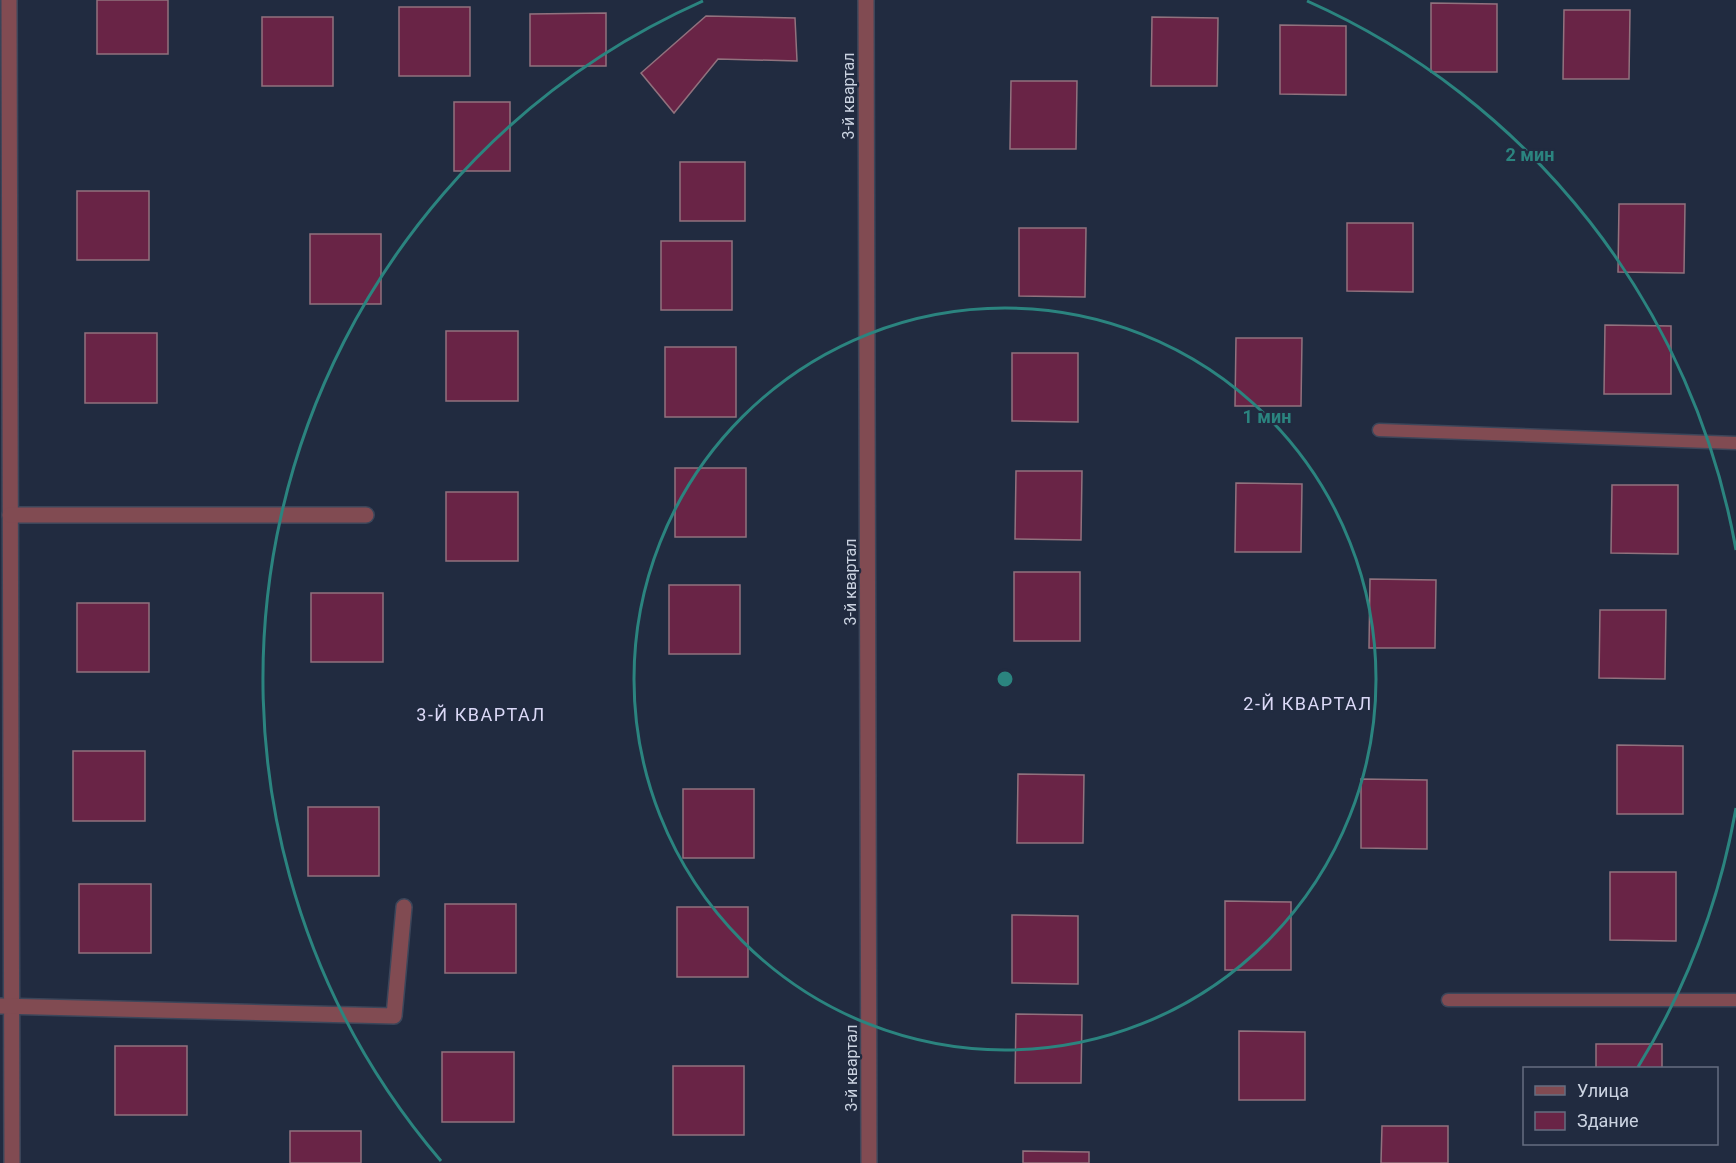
<svg xmlns="http://www.w3.org/2000/svg" width="1736" height="1163" viewBox="0 0 1736 1163" font-family="Roboto,sans-serif">
	<style>
		.building { fill: #692446; stroke: #91727e; stroke-width: 1.5 }
		.lines { fill: none; stroke-linecap: round; stroke-linejoin: round }
		.service-casing { stroke: #3c465a; stroke-width: 15 }
		.minor-casing { stroke: #3c465a; stroke-width: 18 }
		.service { stroke: #814b52; stroke-width: 12 }
		.minor { stroke: #814b52; stroke-width: 15 }
		.ring { fill: none; stroke: #2b847f; stroke-width: 3 }
		.labels { text-anchor: middle; dominant-baseline: central; stroke-width: 4.5; stroke-linejoin: round; paint-order: stroke }
		.street-label { font-size: 16px; fill: #cbd3e1; stroke: #212b40 }
		.neighbourhood-label { font-size: 18px; letter-spacing: 1.5px; fill: #dbd9f7; stroke: #212b40 }
		.centre { fill: #2b847f; stroke: #212b40; stroke-width: 3 }
		.ring-label { font-size: 18px; text-anchor: middle; font-weight: bold; fill: #2b847f; stroke: #212b40; stroke-width: 4.5; stroke-linejoin: round; paint-order: stroke }
	</style>
	<rect width="100%" height="100%" fill="#212b40"/>
	<g class="building">
		<rect x="97" y="0" width="71" height="54"/>
		<polygon points="1431,3 1497,4 1497,72 1431,72"/>
		<rect x="399" y="7" width="71" height="69"/>
		<polygon points="1564,10 1630,10 1629,79 1563,79"/>
		<polygon points="606,13 606,66 530,66 530,14"/>
		<polygon points="706,16 795,18 797,61 718,59 674,113 641,73"/>
		<rect x="262" y="17" width="71" height="69"/>
		<polygon points="1152,17 1218,18 1217,86 1151,86"/>
		<polygon points="1280,25 1346,26 1346,95 1280,94"/>
		<polygon points="1011,81 1077,81 1076,149 1010,149"/>
		<rect x="454" y="102" width="56" height="69"/>
		<rect x="680" y="162" width="65" height="59"/>
		<rect x="77" y="191" width="72" height="69"/>
		<polygon points="1619,204 1685,204 1684,273 1618,272"/>
		<polygon points="1347,223 1413,223 1413,292 1347,291"/>
		<polygon points="1019,228 1086,228 1085,297 1019,296"/>
		<rect x="310" y="234" width="71" height="70"/>
		<rect x="661" y="241" width="71" height="69"/>
		<polygon points="1605,325 1671,326 1671,394 1604,394"/>
		<rect x="446" y="331" width="72" height="70"/>
		<rect x="85" y="333" width="72" height="70"/>
		<polygon points="1236,338 1302,338 1301,406 1235,406"/>
		<rect x="665" y="347" width="71" height="70"/>
		<polygon points="1012,353 1078,353 1078,422 1012,421"/>
		<rect x="675" y="468" width="71" height="69"/>
		<polygon points="1016,471 1082,471 1081,540 1015,539"/>
		<polygon points="1236,483 1302,484 1301,552 1235,552"/>
		<polygon points="1612,485 1678,485 1678,554 1611,553"/>
		<rect x="446" y="492" width="72" height="69"/>
		<rect x="1014" y="572" width="66" height="69"/>
		<polygon points="1370,579 1436,580 1435,648 1369,648"/>
		<rect x="669" y="585" width="71" height="69"/>
		<rect x="311" y="593" width="72" height="69"/>
		<rect x="77" y="603" width="72" height="69"/>
		<polygon points="1600,610 1666,610 1665,679 1599,678"/>
		<polygon points="1617,745 1683,746 1683,814 1617,814"/>
		<rect x="73" y="751" width="72" height="70"/>
		<polygon points="1018,774 1084,775 1083,843 1017,843"/>
		<polygon points="1361,779 1427,780 1427,849 1361,848"/>
		<rect x="683" y="789" width="71" height="69"/>
		<rect x="308" y="807" width="71" height="69"/>
		<polygon points="1610,872 1676,872 1676,941 1610,940"/>
		<rect x="79" y="884" width="72" height="69"/>
		<polygon points="1225,901 1291,902 1291,970 1225,970"/>
		<rect x="445" y="904" width="71" height="69"/>
		<rect x="677" y="907" width="71" height="70"/>
		<polygon points="1012,915 1078,916 1078,984 1012,983"/>
		<polygon points="1016,1014 1082,1015 1081,1083 1015,1083"/>
		<polygon points="1239,1031 1305,1032 1305,1100 1239,1100"/>
		<rect x="1596" y="1044" width="66" height="24"/>
		<rect x="115" y="1046" width="72" height="69"/>
		<rect x="442" y="1052" width="72" height="70"/>
		<rect x="673" y="1066" width="71" height="69"/>
		<polygon points="1382,1126 1448,1126 1448,1163 1381,1163"/>
		<rect x="290" y="1131" width="71" height="32"/>
		<polygon points="1023,1151 1089,1152 1089,1163 1023,1163"/>
	</g>
	<g class="lines">
		<g class="service-casing">
			<g id="service">
				<polyline points="1379,430 1736,443"/>
				<polyline points="1448,1000 1736,1000"/>
			</g>
		</g>
		<g class="minor-casing">
			<g id="minor">
				<polyline points="9,0 12,1163"/>
				<polyline points="866,0 869,1163"/>
				<polyline points="10,515 366,515"/>
				<polyline points="0,1006 394,1016 404,907"/>
			</g>
		</g>
		<use href="#service" class="service"/>
		<use href="#minor" class="minor"/>
	</g>
	<g class="ring">
		<circle cx="1005" cy="679" r="371"/>
		<path d="M1736 808A742 742 0 0 1 1638 1067M441 1161A742 742 0 0 1 703 1M1307 1A742 742 0 0 1 1736 550"/>
	</g>
	<g class="labels">
		<g class="street-label">
			<text transform="translate(848 96) rotate(-90)">3-й квартал</text>
			<text transform="translate(850 582) rotate(-90)">3-й квартал</text>
			<text transform="translate(851 1068) rotate(-90)">3-й квартал</text>
		</g>
		<g class="neighbourhood-label">
			<text x="1308" y="703">2-Й КВАРТАЛ</text>
			<text x="481" y="714">3-Й КВАРТАЛ</text>
		</g>
	</g>
	<circle cx="1005" cy="679" r="9" class="centre"/>
	<g class="ring-label">
		<text x="1530" y="161">2 мин</text>
		<text x="1267" y="423">1 мин</text>
	</g>
	<rect x="1523" y="1067" width="195" height="78" fill="#212b40" stroke="#656e80" stroke-width="1.5"/>
	<rect x="1535" y="1086" width="30" height="9" fill="#814b52" stroke="#656e80" stroke-width="1.5"/>
	<text x="1577" y="1097" font-size="18" fill="#cbd3e1">Улица</text>
	<rect x="1535" y="1112" width="30" height="18" fill="#692446" stroke="#656e80" stroke-width="1.5"/>
	<text x="1577" y="1127" font-size="18" fill="#cbd3e1">Здание</text>
</svg>
